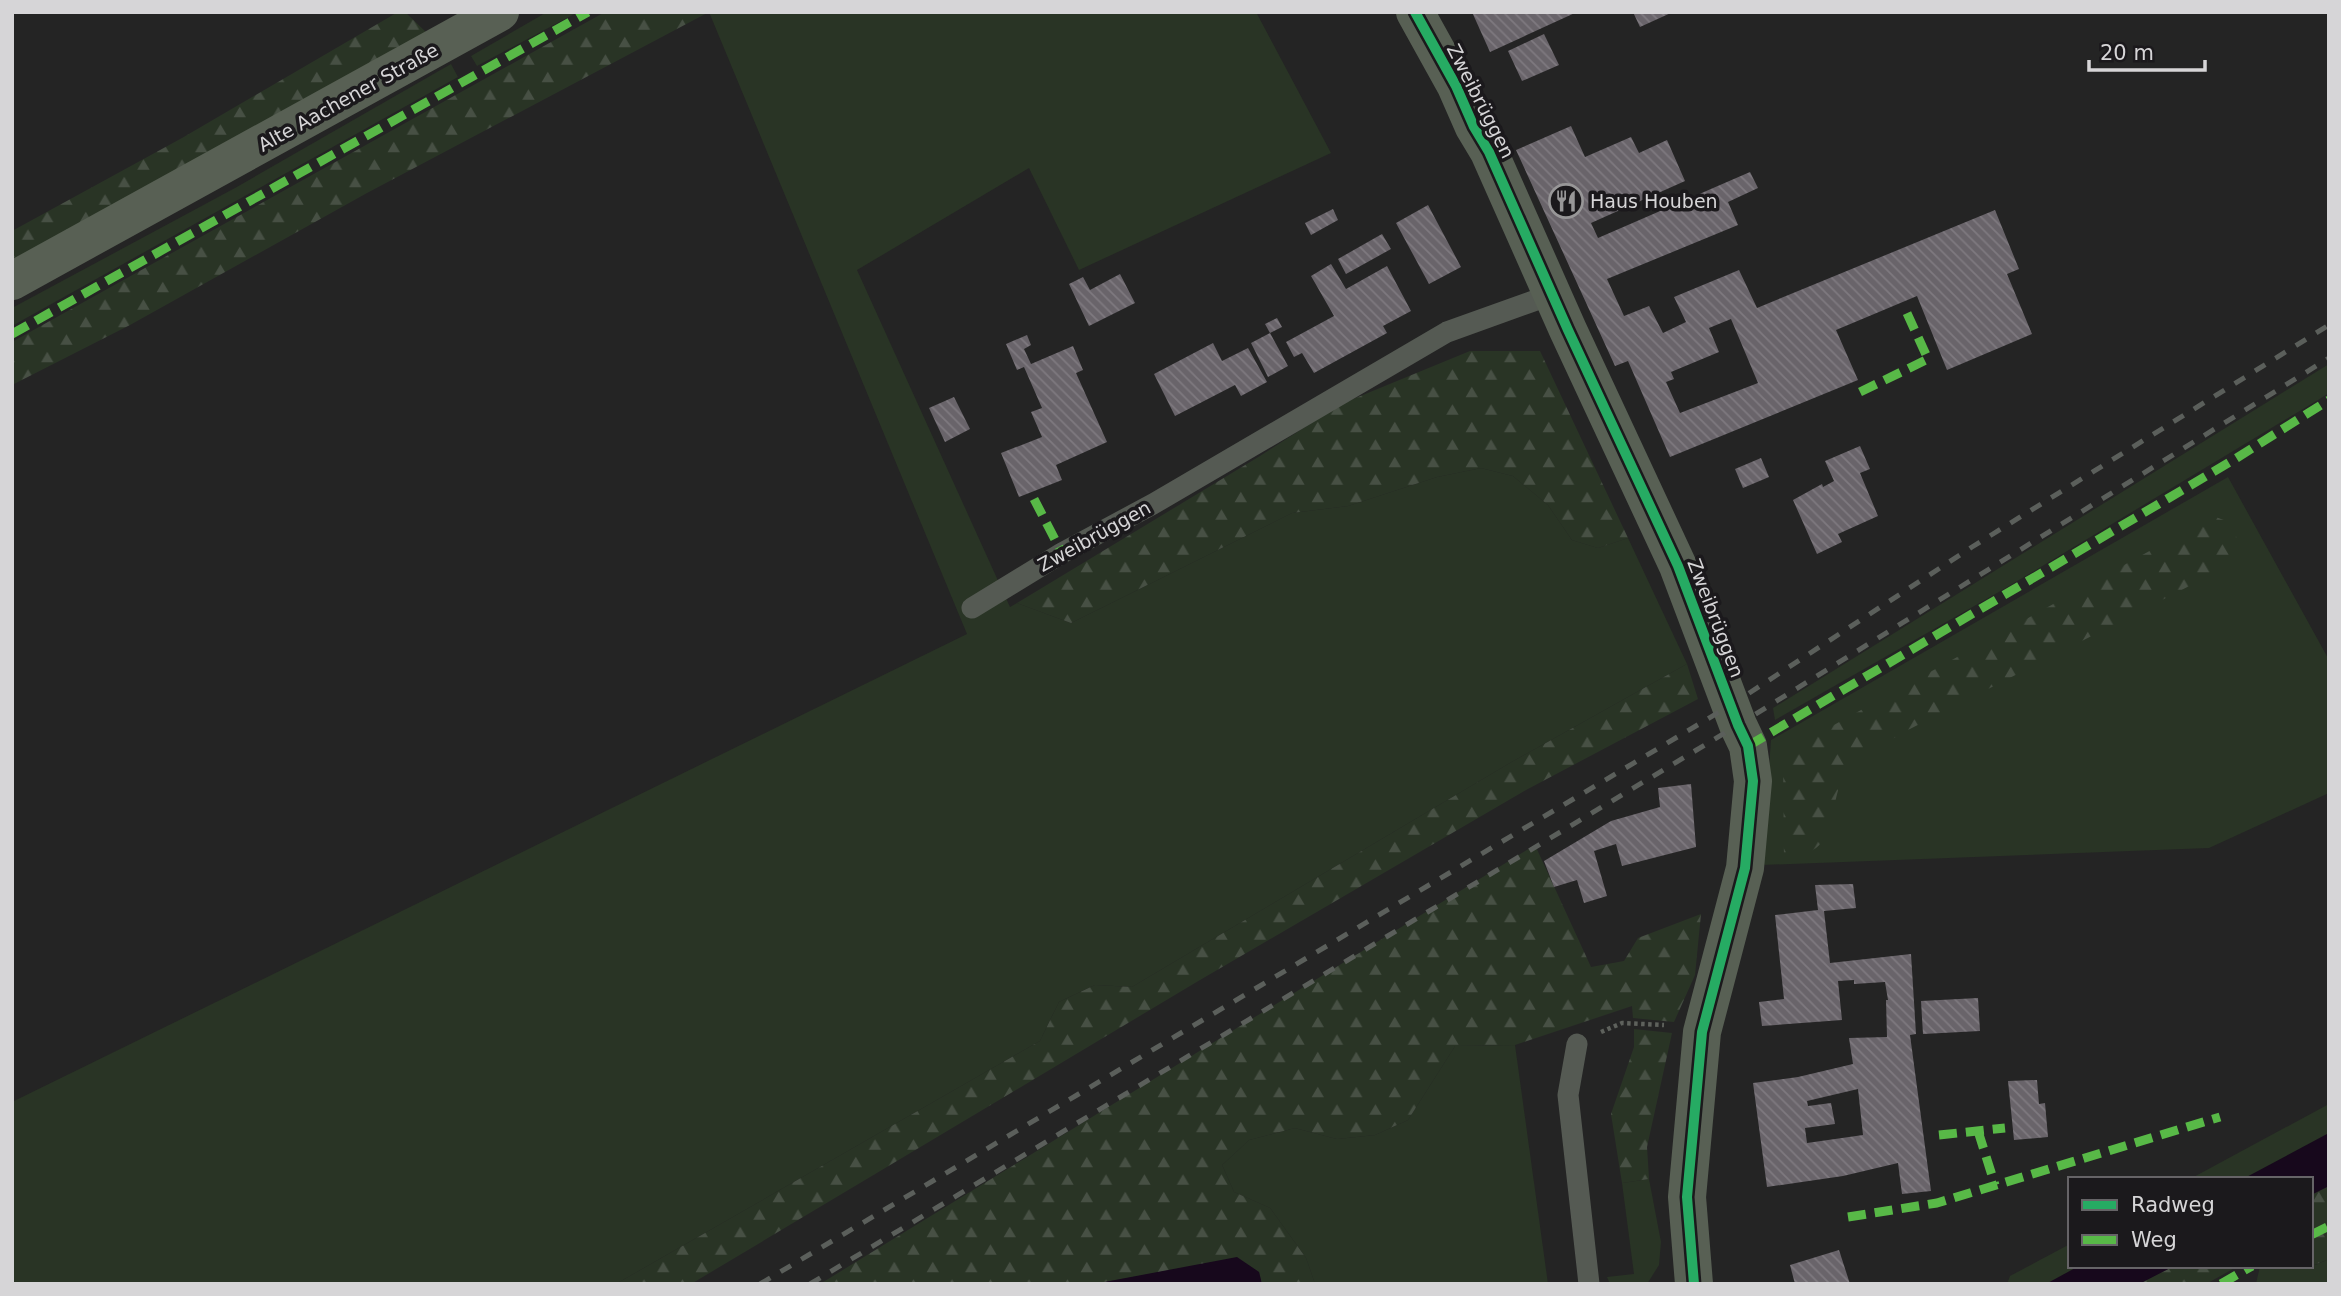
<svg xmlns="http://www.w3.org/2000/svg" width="2341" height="1296" viewBox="0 0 2341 1296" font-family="'DejaVu Sans',sans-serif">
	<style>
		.grass { fill: #293425 }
		.forest { fill: url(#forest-firs) }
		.water { fill: #17081c }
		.building { fill: url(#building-back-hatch); fill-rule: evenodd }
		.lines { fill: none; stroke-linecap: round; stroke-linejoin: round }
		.path { stroke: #5e615c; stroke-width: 4.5; stroke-dasharray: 3.5 3.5; stroke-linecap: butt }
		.lane { stroke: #555a53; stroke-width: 21 }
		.secondary { stroke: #586054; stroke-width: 38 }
		.rail { stroke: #5b5f5b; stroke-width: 5; stroke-dasharray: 12 12; stroke-linecap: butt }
		.quiet { stroke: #58b947; stroke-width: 9; stroke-dasharray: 18 9; stroke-linecap: butt }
		.cycleway-casing { stroke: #1b191c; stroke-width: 15 }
		.cycleway { stroke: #26ab63; stroke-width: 10 }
		.labels { text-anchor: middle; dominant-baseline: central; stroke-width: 7; stroke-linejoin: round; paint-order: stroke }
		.street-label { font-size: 19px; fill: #d6d5d7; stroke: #1b191c }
		.poi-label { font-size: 19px; fill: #d6d5d7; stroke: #1b191c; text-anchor: start }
	</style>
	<defs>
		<pattern id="forest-firs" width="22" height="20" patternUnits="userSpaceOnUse" patternTransform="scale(1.75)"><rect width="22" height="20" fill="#293425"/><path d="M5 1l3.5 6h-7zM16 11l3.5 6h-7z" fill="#475044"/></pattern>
		<pattern id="building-back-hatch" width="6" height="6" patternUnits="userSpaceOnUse" patternTransform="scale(1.75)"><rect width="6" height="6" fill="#69646a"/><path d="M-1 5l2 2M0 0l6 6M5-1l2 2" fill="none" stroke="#7e797f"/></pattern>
	</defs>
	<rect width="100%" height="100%" fill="#242424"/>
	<g class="grass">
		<polygon points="547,12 578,12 477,66 471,56"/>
		<polygon points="709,12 1256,12 1331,153 1079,270 1029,168 857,270 1010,607 1017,603 1071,623 1292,513 1348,506 1437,477 1481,468 1513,476 1548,505 1572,540 1598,548 1628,538 1687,664 1510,763 1132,987 1095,985 1059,1002 1040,1041 616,1284 12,1284 12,1102 967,634"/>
		<polygon points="451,64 458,77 12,326 12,308 235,188"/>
		<polygon points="2329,364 2329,393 2318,400 2004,589 1775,720 1773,708"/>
		<polygon points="2228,477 2329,660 2329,793 2209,848 1762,865 1771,740"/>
		<polygon points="1515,1045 1548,1284 1315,1284 1306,1258 1270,1208 1234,1192 1222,1165 1249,1140 1295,1128 1337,1139 1375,1135 1408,1120 1455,1046"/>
		<polygon points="2329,1104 2329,1133 2243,1179 2190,1179"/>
		<polygon points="1649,1179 1661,1242 1659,1265 1647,1284 1610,1284 1607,1277 1634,1274 1622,1183"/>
		<polygon points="2070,1244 2070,1266 2079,1266 2046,1284 2007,1284 2010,1276"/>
		<polygon points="2329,1259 2329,1284 2256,1284 2260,1266 2311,1266 2311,1264 2315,1265"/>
	</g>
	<g class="forest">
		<polygon points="398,12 405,12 428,34 12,262 12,231 182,138"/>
		<polygon points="605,12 709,12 367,193 130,325 12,385 12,342"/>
		<polygon points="1470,351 1540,351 1628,538 1598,548 1572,540 1548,505 1513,476 1481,468 1437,477 1348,506 1292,513 1071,623 1017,603 1260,456 1341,404"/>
		<path d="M2213,516L2229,522L2246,557L1906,731C1885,744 1858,756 1844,777C1831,797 1836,834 1816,848C1808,854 1794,856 1784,859L1783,753Z"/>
		<polygon points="1687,664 1698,699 1526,790 1200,980 691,1284 616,1284 1040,1041 1059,1002 1095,985 1132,987 1510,763"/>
		<polygon points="1535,845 1591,967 1624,961 1638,938 1701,914 1695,975 1674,1022 1633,1018 1632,1006 1515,1045 1455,1046 1408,1120 1375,1135 1337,1139 1295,1128 1249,1140 1222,1165 1234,1192 1270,1208 1306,1258 1315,1284 1262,1284 1259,1272 1237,1258 1094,1284 820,1284"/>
		<polygon points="1634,1029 1672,1033 1647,1147 1649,1179 1622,1183 1611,1114 1634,1047"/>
		<polygon points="2329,1186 2329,1259 2314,1265 2311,1264 2311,1195"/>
		<polygon points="2174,1266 2238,1266 2206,1284 2139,1284"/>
	</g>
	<g class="water">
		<polygon points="2329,1133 2329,1186 2311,1195 2311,1179 2243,1179"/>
		<polygon points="1237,1257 1259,1272 1262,1284 1094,1284"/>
		<polygon points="2079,1266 2174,1266 2139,1284 2046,1284"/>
	</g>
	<g class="building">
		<polygon points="1472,12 1577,12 1490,52"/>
		<polygon points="1633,12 1673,12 1640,27"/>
		<polygon points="1544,34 1559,65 1522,81 1508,51"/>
		<path d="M1571,126L1585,157L1631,137L1639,153L1667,140L1685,181L1591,223L1598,238L1750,172L1758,188L1728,202L1738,225L1607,279L1624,316L1649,306L1663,333L1686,322L1674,297L1739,270L1757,308L1995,210L2019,269L2007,274L2032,334L1947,370L1917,296L1836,330L1858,380L1670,457L1628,361L1615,366L1516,150ZM1731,319L1758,383L1680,413L1666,382L1674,379L1671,372L1719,352L1709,328Z"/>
		<polygon points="1428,205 1461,267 1429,284 1396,223"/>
		<polygon points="1333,209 1338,220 1311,235 1305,223"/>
		<polygon points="1382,234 1391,249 1346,274 1338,259"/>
		<polygon points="1331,264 1346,289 1387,266 1411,311 1383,326 1387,333 1314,373 1302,353 1294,357 1286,342 1334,316 1311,276"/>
		<polygon points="1120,274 1135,303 1089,326 1069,284 1083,277 1090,290"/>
		<polygon points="1277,318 1282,327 1270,333 1265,324"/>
		<polygon points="1270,333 1288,366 1268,377 1251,343"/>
		<polygon points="1027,335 1031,345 1024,349 1031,364 1073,346 1083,370 1076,373 1107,442 1056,465 1062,480 1019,497 1001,453 1042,437 1031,412 1042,408 1024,367 1017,370 1006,344"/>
		<polygon points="1213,343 1222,361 1248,348 1267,382 1241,396 1235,385 1175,416 1154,374"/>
		<polygon points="954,397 970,429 945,442 929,408"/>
		<polygon points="1860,446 1870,469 1860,473 1878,516 1838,534 1842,542 1817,554 1793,500 1822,484 1823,487 1834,481 1825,461"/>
		<polygon points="1761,458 1769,477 1743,488 1735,469"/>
		<polygon points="1691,784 1696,847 1622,866 1616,844 1594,851 1607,896 1584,903 1577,880 1554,887 1544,861 1611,821 1660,807 1658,788"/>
		<path d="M1853,884L1856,908L1824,911L1830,963L1911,954L1916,1034L1910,1035L1931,1191L1902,1194L1898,1163L1843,1176L1767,1187L1753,1083L1798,1077L1853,1064L1849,1038L1887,1037L1886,1000H1888L1885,982L1854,984V980L1838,981L1842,1020L1762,1026L1759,1002L1784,999L1775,915L1818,910L1815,885ZM1858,1089L1863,1135L1807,1143L1805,1128L1835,1124L1831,1103L1808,1106L1807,1101Z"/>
		<polygon points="1978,998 1980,1031 1923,1034 1921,1001"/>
		<polygon points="2037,1080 2039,1104 2045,1103 2048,1137 2014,1140 2008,1081"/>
		<polygon points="1839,1250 1850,1284 1795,1284 1790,1265"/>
	</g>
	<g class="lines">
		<polyline class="path" points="1601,1032 1622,1023 1664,1025"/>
		<g class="lane">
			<polyline points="972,608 1062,553 1153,504 1447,332 1553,294"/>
			<polyline points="1577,1044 1568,1095 1589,1284"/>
		</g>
		<g class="secondary">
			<polyline points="1415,12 1456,86 1474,127 1489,152 1568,330 1678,566 1738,725 1748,746 1753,781 1745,868 1702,1032 1687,1197 1694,1284"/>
			<polyline points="12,281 500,12"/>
		</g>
		<g class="rail">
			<polyline points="760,1284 1731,705 1972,547 2329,325"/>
			<polyline points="810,1284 1738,725 2329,358"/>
		</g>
		<g class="quiet">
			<polyline points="12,334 588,12"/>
			<polyline points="1860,392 1928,359 1906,311"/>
			<polyline points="1034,499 1062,553"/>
			<polyline points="1748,746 2235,459 2329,400"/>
			<polyline points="1978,1131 1995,1185"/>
			<polyline points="1939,1135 2005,1128"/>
			<polyline points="1848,1217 1937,1203 2220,1117"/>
			<polyline points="2311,1235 2329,1226"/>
			<polyline points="2221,1284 2252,1266"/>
		</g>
		<g class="cycleway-casing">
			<polyline id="cycleway" points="1415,12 1456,86 1474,127 1489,152 1568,330 1678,566 1738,725 1748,746 1753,781 1745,868 1702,1032 1687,1197 1694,1284"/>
		</g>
		<use href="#cycleway" class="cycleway"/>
	</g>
	<defs>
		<g id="restaurant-ring" transform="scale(1.75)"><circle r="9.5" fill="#1b191c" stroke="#989798" stroke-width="1.5"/><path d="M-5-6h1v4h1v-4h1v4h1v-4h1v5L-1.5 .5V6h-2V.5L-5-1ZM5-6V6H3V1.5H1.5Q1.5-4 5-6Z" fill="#989798"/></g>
	</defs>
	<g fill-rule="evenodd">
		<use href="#restaurant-ring" x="1566" y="201"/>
	</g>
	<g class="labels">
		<g class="street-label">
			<text transform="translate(348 97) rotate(-29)">Alte Aachener Straße</text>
			<text transform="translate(1481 101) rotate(63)">Zweibrüggen</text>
			<text transform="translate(1094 536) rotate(-29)">Zweibrüggen</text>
			<text transform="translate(1716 618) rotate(69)">Zweibrüggen</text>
		</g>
		<g class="poi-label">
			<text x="1590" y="201">Haus Houben</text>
		</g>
	</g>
	<rect width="2341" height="1296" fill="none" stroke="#d6d5d7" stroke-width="28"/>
	<rect x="2068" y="1177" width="245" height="91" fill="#1b191c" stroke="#666467" stroke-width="2"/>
	<rect x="2082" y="1200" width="35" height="10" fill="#26ab63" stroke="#666467" stroke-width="2"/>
	<text x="2131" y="1212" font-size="21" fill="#d6d5d7">Radweg</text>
	<rect x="2082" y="1235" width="35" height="10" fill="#58b947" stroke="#666467" stroke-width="2"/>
	<text x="2131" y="1247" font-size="21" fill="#d6d5d7">Weg</text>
	<path d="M2089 60v10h116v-10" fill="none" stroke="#d6d5d7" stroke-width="3.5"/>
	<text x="2100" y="60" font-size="21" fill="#d6d5d7" stroke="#1b191c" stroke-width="5" paint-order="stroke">20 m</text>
</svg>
